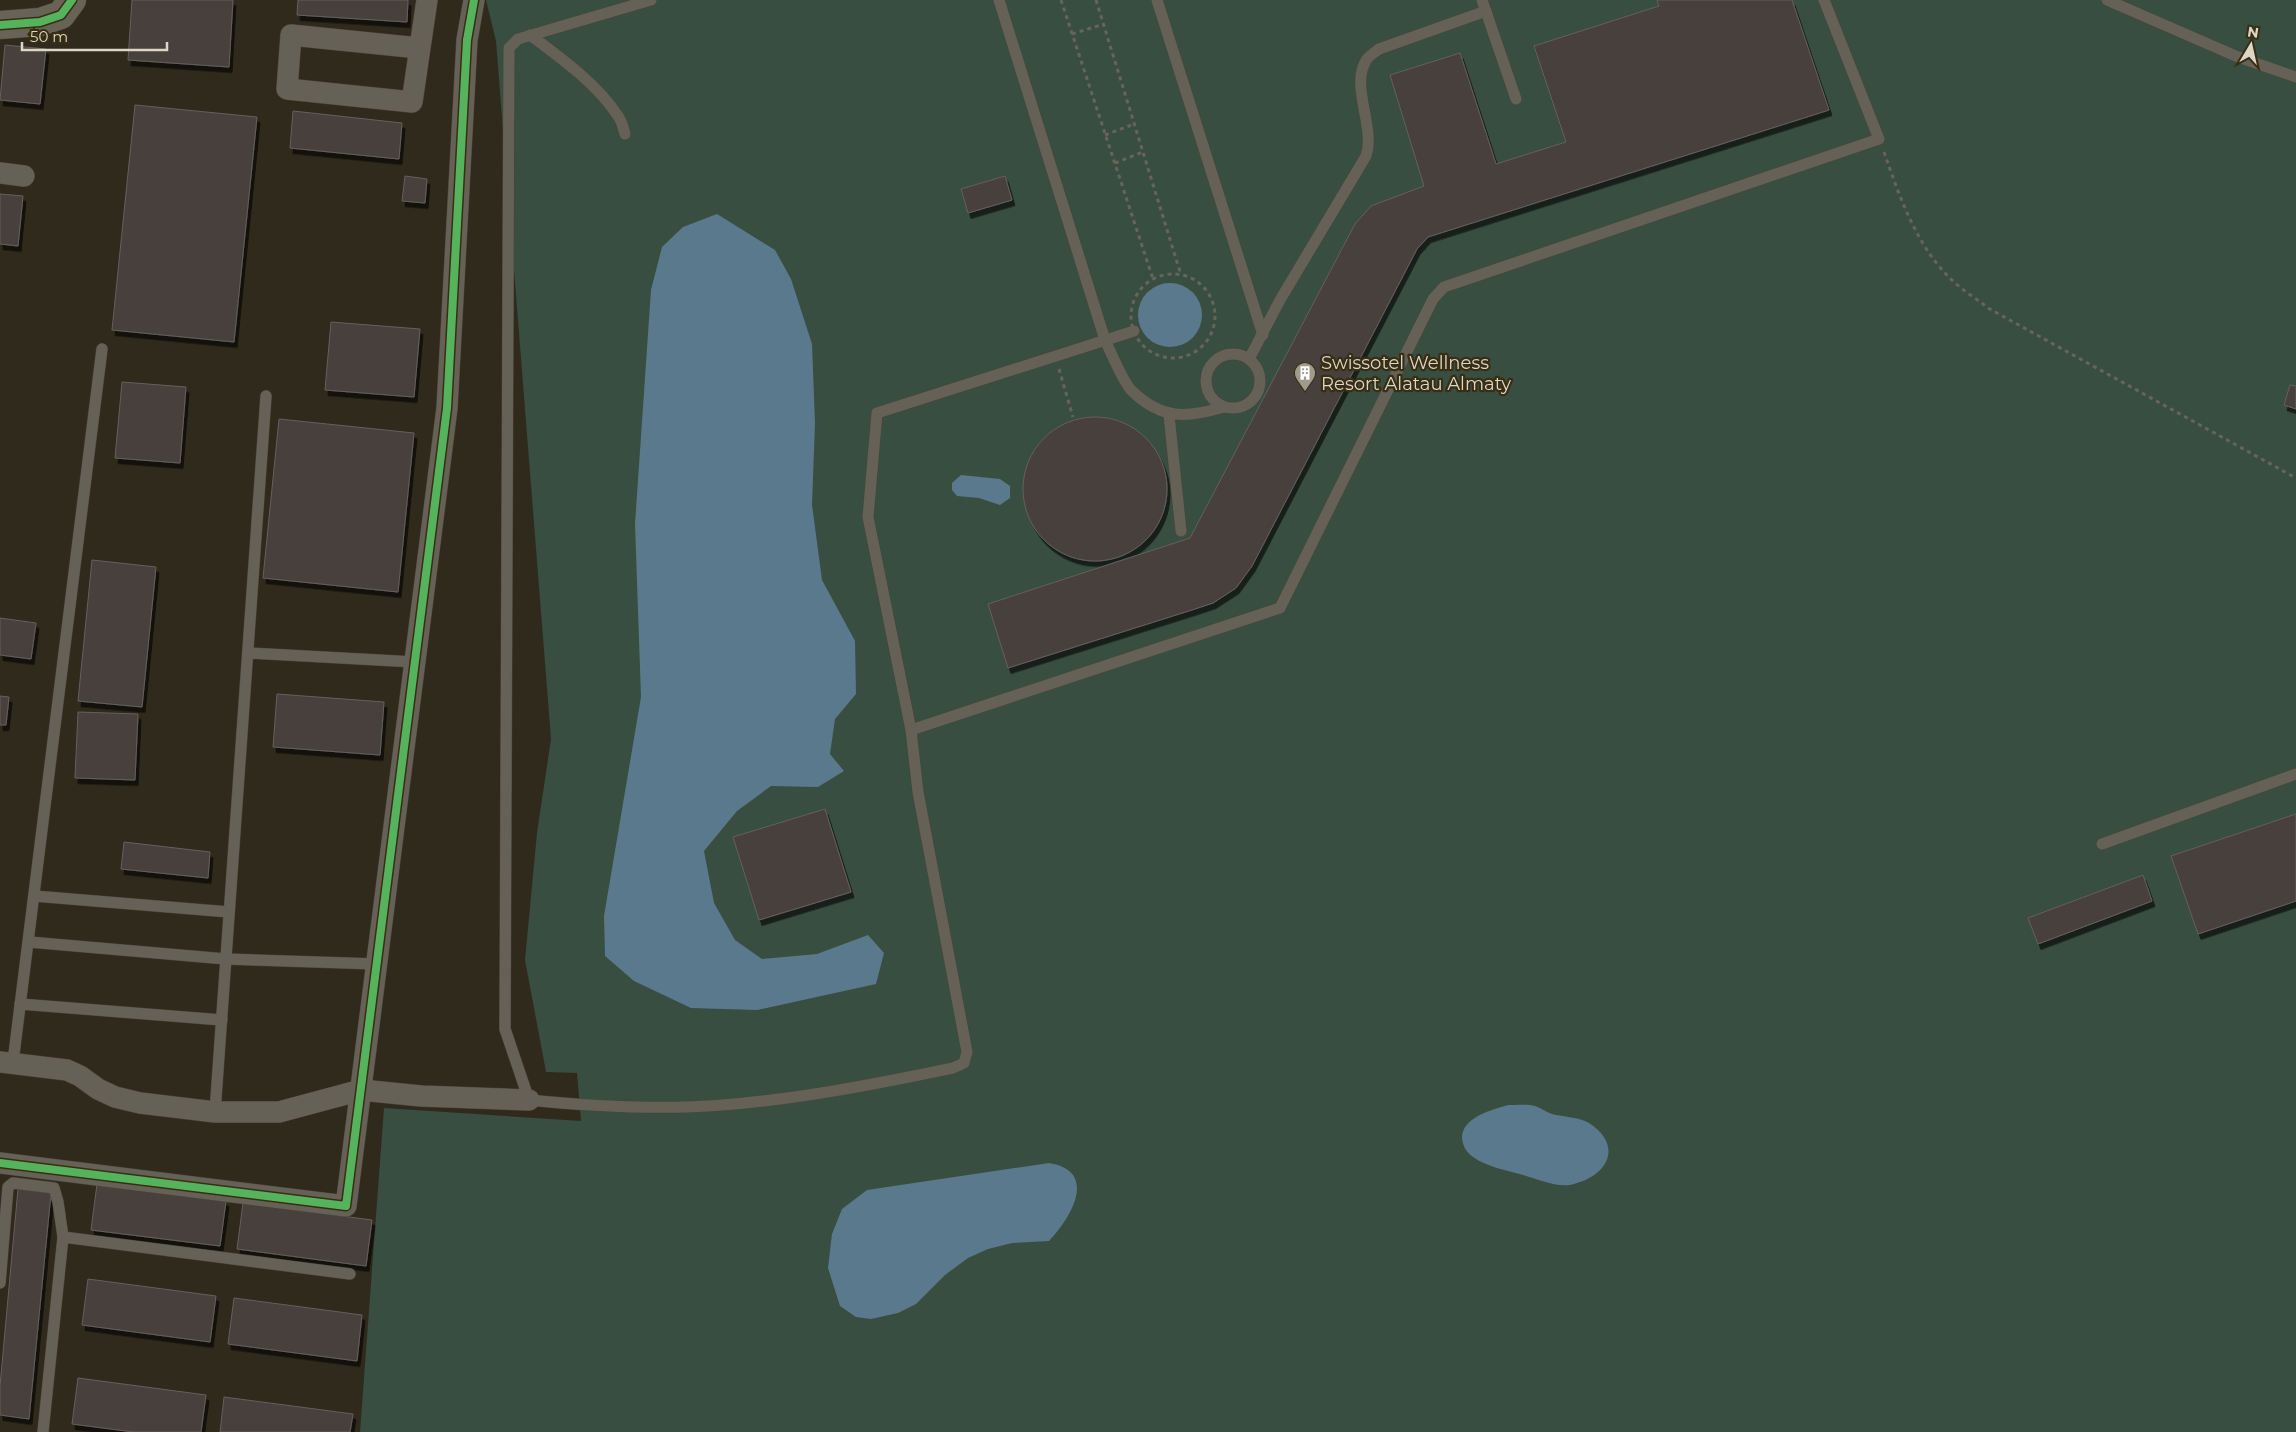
<svg xmlns="http://www.w3.org/2000/svg" width="2296" height="1432" viewBox="0 0 2296 1432" font-family="Montserrat,sans-serif">
	<style>
		.green { fill: #384e41 }
		.water { fill: #5b798d }
		.building { fill: #473f3e; stroke: #665f5d; filter: url(#shadow) }
		.lines { fill: none; stroke-linecap: round; stroke-linejoin: round }
		.lane-casing { stroke: #4a463a; stroke-width: 12 }
		.street-casing { stroke: #4a463a; stroke-width: 22 }
		.secondary-casing { stroke: #4a463a; stroke-width: 29 }
		.path { stroke: #68645a; stroke-width: 3; stroke-dasharray: 4 4; stroke-linecap: butt }
		.lane { stroke: #666156; stroke-width: 11 }
		.street { stroke: #666156; stroke-width: 21 }
		.secondary { stroke: #676356; stroke-width: 28 }
		.cycleway-casing { stroke: #382e14; stroke-width: 11 }
		.cycleway { stroke: #56b35d; stroke-width: 8 }
		.labels { text-anchor: middle; dominant-baseline: central; stroke-width: 4.5; stroke-linejoin: round; paint-order: stroke }
		.poi-label { font-size: 18px; fill: #dcd6c7; stroke: #382e14; text-anchor: start }
	</style>
	<defs>
		<filter id="shadow"><feDropShadow dx="3" dy="5.5" stdDeviation="0" flood-color="#0009"/></filter>
	</defs>
	<rect width="100%" height="100%" fill="#302a1c"/>
	<polygon class="green" points="486,0 2296,0 2296,1432 360,1432 384,1108 581,1121 577,1073 546,1072 525,960 537,833 551,739 496,41"/>
	<g class="water">
		<polygon points="717,214 775,250 791,279 812,344 815,423 812,505 822,580 855,641 856,694 835,719 830,754 844,771 818,787 771,786 737,811 704,851 714,903 735,940 762,959 817,954 868,935 884,953 876,984 757,1010 691,1008 634,981 605,956 604,916 641,697 635,524 651,290 662,247 683,227"/>
		<circle cx="1170" cy="315" r="32"/>
		<polygon points="961,475 1000,479 1010,486 1010,498 1000,505 979,498 957,496 952,490 952,483"/>
		<path d="M1508,1105C1516,1105 1527,1104 1535,1106C1541,1108 1546,1112 1552,1114C1563,1117 1579,1117 1589,1123C1623,1145 1609,1175 1574,1184C1559,1189 1538,1179 1523,1175C1506,1170 1487,1167 1473,1157C1466,1152 1463,1146 1462,1138C1462,1117 1492,1110 1508,1105Z"/>
		<path d="M1049,1163C1099,1171 1071,1218 1049,1241L1012,1243L988,1249L968,1258L945,1275L916,1304L898,1313L871,1319L856,1317L840,1306L828,1268L832,1234L842,1209L867,1190Z"/>
	</g>
	<g class="building">
		<polygon points="132,0 233,0 229,67 128,60"/>
		<polygon points="298,0 408,0 407,22 297,15"/>
		<polygon points="1657,0 1792,0 1829,110 1428,237 1417,249 1252,566 1236,588 1213,603 1195,609 1008,668 988,604 1190,538 1355,224 1371,206 1424,186 1390,75 1460,53 1496,164 1566,142 1534,46 1659,6"/>
		<polygon points="5,45 46,49 40,104 0,100"/>
		<polygon points="135,105 257,117 234,342 112,330"/>
		<polygon points="293,111 402,123 399,159 290,148"/>
		<polygon points="405,176 427,179 425,203 402,201"/>
		<polygon points="1005,176 1012,200 968,213 961,189"/>
		<polygon points="0,194 23,196 18,246 0,244"/>
		<polygon points="331,322 420,329 414,397 325,390"/>
		<polygon points="122,382 186,387 180,463 115,458"/>
		<polygon points="2290,385 2296,386 2296,409 2284,405"/>
		<circle cx="1095" cy="489" r="72"/>
		<polygon points="279,419 414,433 398,592 263,578"/>
		<polygon points="92,560 156,567 142,707 78,701"/>
		<polygon points="0,618 36,623 31,659 0,655"/>
		<polygon points="277,694 384,702 380,755 273,747"/>
		<polygon points="0,696 9,697 6,725 0,725"/>
		<polygon points="78,712 138,714 135,780 75,778"/>
		<polygon points="825,809 851,892 759,920 733,837"/>
		<polygon points="2296,814 2296,901 2198,934 2171,856"/>
		<polygon points="124,842 210,852 208,878 121,869"/>
		<polygon points="2143,875 2152,901 2038,944 2028,918"/>
		<polygon points="97,1184 226,1201 220,1246 91,1230"/>
		<polygon points="18,1189 51,1193 29,1419 0,1415 0,1386"/>
		<polygon points="243,1203 372,1220 366,1266 237,1249"/>
		<polygon points="88,1279 216,1296 210,1342 82,1325"/>
		<polygon points="234,1298 362,1315 357,1361 228,1344"/>
		<polygon points="78,1378 206,1395 201,1432 134,1432 72,1424"/>
		<polygon points="224,1397 353,1414 350,1432 220,1432"/>
	</g>
	<g class="lines">
		<g class="lane-casing">
			<g id="lane">
				<path d="M651,0L518,39L509,48L505,1029L529,1100C589,1106 662,1110 722,1105C800,1099 876,1084 953,1068L964,1063L967,1052L918,792L911,730L868,517L877,413L1134,331"/>
				<path d="M999,0L1105,340C1112,354 1122,381 1132,391C1162,420 1187,418 1224,407"/>
				<polyline points="1157,0 1263,335"/>
				<polyline points="1482,0 1516,99"/>
				<polyline points="2107,0 2238,57 2296,77"/>
				<path d="M530,35C561,58 597,84 618,116C622,121 623,128 625,134"/>
				<circle cx="1233" cy="381" r="27"/>
				<path d="M1249,359L1280,300L1366,156C1376,127 1349,85 1367,59C1369,56 1375,52 1379,49L1486,11"/>
				<polyline points="1169,415 1181,531"/>
				<polyline points="248,653 415,662"/>
				<polyline points="911,730 1280,608 1433,299 1444,287 1879,139 1824,0"/>
				<polyline points="2102,844 2296,774"/>
				<polyline points="34,896 229,912"/>
				<polyline points="29,942 226,959 377,964"/>
				<polyline points="20,1004 222,1020"/>
				<polyline points="13,1062 102,349"/>
				<polyline points="215,1112 266,396"/>
				<polyline points="0,1283 8,1187 13,1183 54,1188 58,1202 63,1237"/>
				<polyline points="43,1432 63,1237 350,1274"/>
			</g>
		</g>
		<g class="street-casing">
			<g id="street">
				<polyline points="419,48 291,35 287,89 412,102 427,0"/>
				<polyline points="0,173 24,176"/>
				<polyline points="0,1062 67,1070 80,1076 98,1089 115,1097 140,1103 215,1112 279,1112 361,1090 421,1096 529,1100"/>
				<polyline points="0,1163 346,1206 447,408 467,40 474,0"/>
			</g>
		</g>
		<g class="secondary-casing">
			<polyline id="secondary" points="0,25 40,22 61,15 72,0"/>
		</g>
		<g class="path">
			<polyline points="1061,0 1153,279"/>
			<polyline points="1096,0 1181,275"/>
			<polyline points="1072,34 1104,24"/>
			<polyline points="1105,135 1134,124"/>
			<path d="M1884,152C1900,198 1917,248 1954,282C1965,292 1977,299 1988,308L2296,478"/>
			<polyline points="1115,163 1143,152"/>
			<circle cx="1173" cy="316" r="42"/>
			<polyline points="1059,369 1073,417"/>
		</g>
		<use href="#lane" class="lane"/>
		<use href="#street" class="street"/>
		<use href="#secondary" class="secondary"/>
		<g class="cycleway-casing">
			<g id="cycleway">
				<polyline points="0,25 40,22 61,15 72,0"/>
				<polyline points="0,1163 346,1206 447,408 467,40 474,0"/>
			</g>
		</g>
		<use href="#cycleway" class="cycleway"/>
	</g>
	<defs>
		<g id="building-pin" transform="scale(1.125)"><path d="M0 17L-7.5 6A9.5 9.5 0 1 1 7.5 6Z" fill="#a09a8b" stroke="#382e14"/><path d="M-4-6H4V6H1V3H-1V6H-4ZM-2.5-4.3h1.7v1.8h-1.7ZM.8-4.3h1.7v1.8H.8ZM-2.5-1h1.7V.8h-1.7ZM.8-1h1.7V.8H.8Z" fill="#fff"/></g>
	</defs>
	<g fill-rule="evenodd">
		<use href="#building-pin" x="1305" y="373"/>
	</g>
	<g class="labels">
		<g class="poi-label">
			<text x="1321" y="363">Swissotel Wellness<tspan x="1321" dy="21">Resort Alatau Almaty</tspan></text>
		</g>
	</g>
	<g transform="translate(2251 45) rotate(9)" stroke="#382e14" stroke-width="4" paint-order="stroke">
	<path d="M0-4L9 19L0 12L-9 19Z" fill="#dcd6c7"/>
	<text y="-8" font-size="14" font-weight="bold" text-anchor="middle" fill="#dcd6c7">N</text>
	</g>
	<path d="M22 42v8h145v-8" fill="none" stroke="#dcd6c7" stroke-width="2.5"/>
	<text x="30" y="42" font-size="15" fill="#dcd6c7" stroke="#382e14" stroke-width="4" paint-order="stroke">50 m</text>
</svg>
